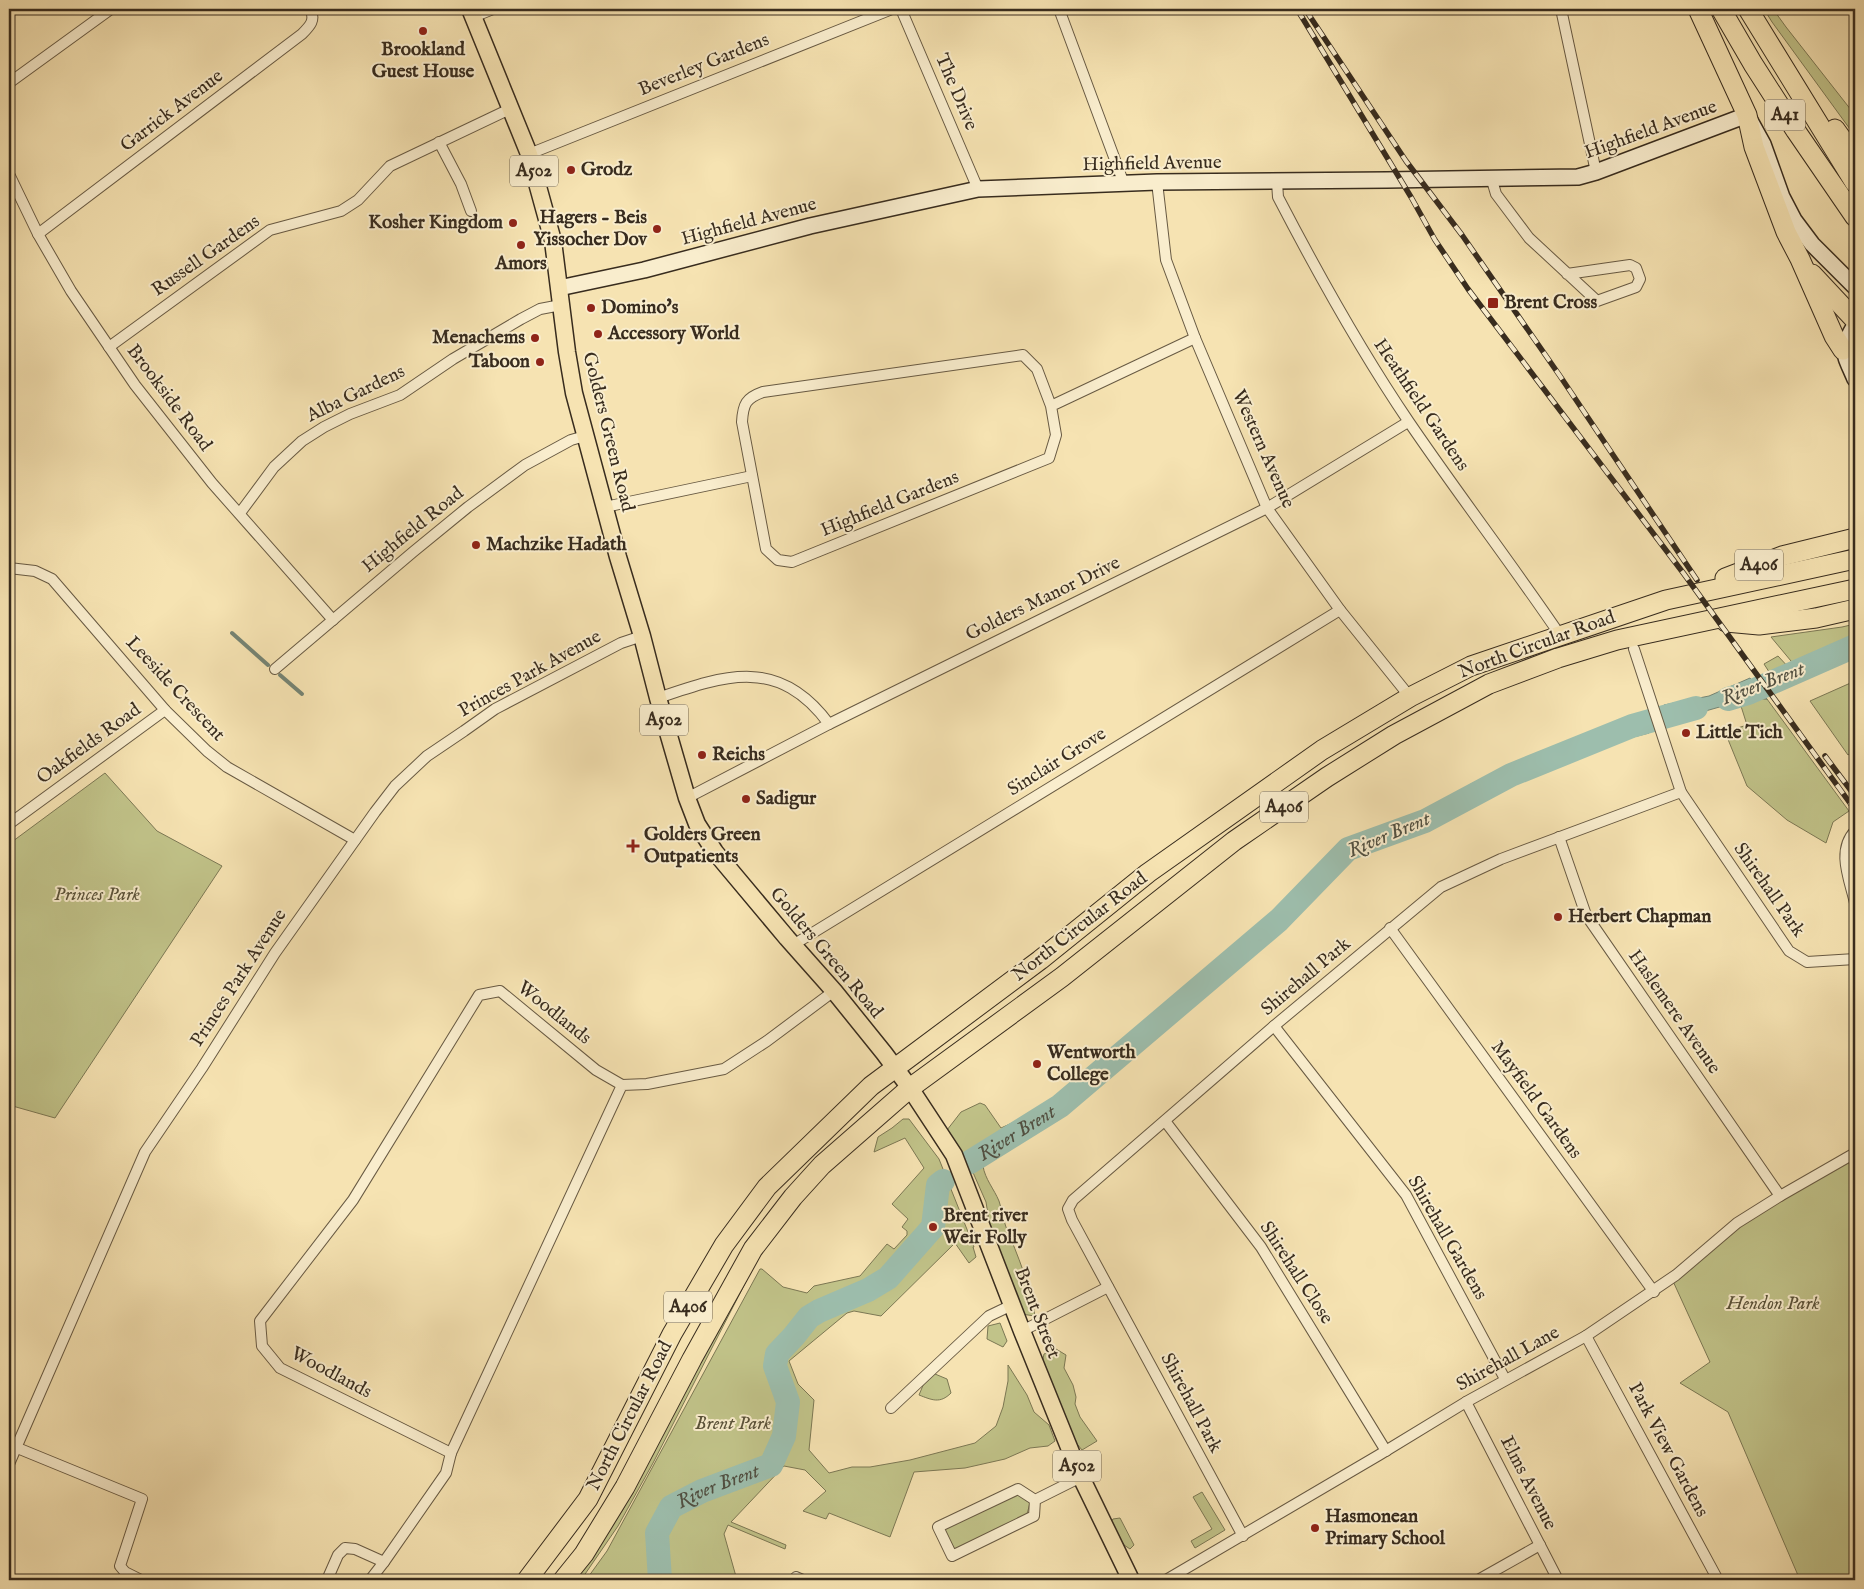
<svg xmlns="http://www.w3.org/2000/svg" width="1864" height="1589" viewBox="0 0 1864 1589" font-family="'IM FELL English',serif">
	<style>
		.green { fill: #c1c389; stroke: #7c7854 }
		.water { fill: #9dbead; stroke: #758474 }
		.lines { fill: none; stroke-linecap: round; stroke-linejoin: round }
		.shore { stroke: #6a7566; stroke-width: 1 }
		.stream { stroke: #758474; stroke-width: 4 }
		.river { stroke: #9dbead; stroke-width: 24 }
		.street-casing { stroke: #685a43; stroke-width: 12 }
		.secondary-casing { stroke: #382c1e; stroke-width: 18 }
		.primary-casing { stroke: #382c1e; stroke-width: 19 }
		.highway-casing { stroke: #382c1e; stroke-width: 21 }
		.street { stroke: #f9edcd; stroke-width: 10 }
		.secondary { stroke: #f9edcd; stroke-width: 15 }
		.primary { stroke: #f6e3b2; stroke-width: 16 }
		.highway { stroke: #f6e3b2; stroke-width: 19 }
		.rail-casing { stroke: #382c1e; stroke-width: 5.5 }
		.rail { stroke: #f9edcd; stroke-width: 4; stroke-dasharray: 11; stroke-linecap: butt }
		.poi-dot { fill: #8f2418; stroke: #f9edcd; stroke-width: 2 }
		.labels { text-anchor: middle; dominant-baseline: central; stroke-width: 4; stroke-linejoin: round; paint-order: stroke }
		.shield { fill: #f9edcd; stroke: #726652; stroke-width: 1 }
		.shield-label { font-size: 18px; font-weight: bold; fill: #382c1e }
		.poi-label { font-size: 19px; font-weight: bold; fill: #382c1e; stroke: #f9edcd; text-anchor: start }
		.street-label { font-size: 19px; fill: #382c1e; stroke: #f9edcd }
		.park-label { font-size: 19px; font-style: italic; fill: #5a5239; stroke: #f9edcd }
		.water-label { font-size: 20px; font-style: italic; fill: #515042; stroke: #f9edcd }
	</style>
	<rect width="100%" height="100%" fill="#f6e3b2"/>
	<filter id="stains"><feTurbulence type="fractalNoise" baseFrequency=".004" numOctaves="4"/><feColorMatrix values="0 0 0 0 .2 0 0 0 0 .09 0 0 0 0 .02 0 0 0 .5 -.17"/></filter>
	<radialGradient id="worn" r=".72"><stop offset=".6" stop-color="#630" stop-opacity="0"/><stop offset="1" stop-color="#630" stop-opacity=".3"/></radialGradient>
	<g class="green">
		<polygon points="1764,9 1773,9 1786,27 1855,115 1855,136 1772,22"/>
		<polygon points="1855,624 1855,642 1796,667 1771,637 1842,627"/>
		<polygon points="1778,656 1791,670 1773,678 1764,664"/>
		<polygon points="1855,681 1855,750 1848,755 1810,701"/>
		<polygon points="1751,698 1767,699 1849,811 1833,822 1826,843 1787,820 1747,786 1725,732 1747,725 1740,703"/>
		<path d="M1644,715L1649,733L1610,743L1548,768L1516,778L1466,802L1443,819L1425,828L1409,834L1372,843L1351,857L1332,879L1291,917L1256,943L1214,979L1067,1107L1034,1130L1013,1139L983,1166C985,1179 994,1189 999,1201C1002,1210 1003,1219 1006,1227C1018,1256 1030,1285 1035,1316L1021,1314L991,1233L986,1202L971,1168L954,1145L947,1130L961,1112L980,1103L985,1105L1001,1128L1032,1114L1059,1098L1278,912L1323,869L1339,848L1351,840L1366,832L1413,819L1430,812L1471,784L1498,771Z"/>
		<polygon points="105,773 157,831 222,866 55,1118 9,1105 9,844"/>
		<polygon points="903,1119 909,1119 939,1159 974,1247 973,1247 976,1257 969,1263 955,1243 881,1316 854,1311 847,1313 789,1361 798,1384 814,1400 809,1450 829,1473 852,1467 870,1467 910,1460 975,1443 996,1426 1003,1407 1008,1381 1008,1365 1027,1395 1034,1412 1049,1425 1055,1441 1048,1446 1030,1448 1005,1459 965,1468 914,1472 890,1537 829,1513 826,1519 803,1511 826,1491 805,1470 784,1466 731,1522 786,1545 785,1549 728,1525 724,1534 737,1580 586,1580 607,1551 760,1269 762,1269 783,1287 807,1293 814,1286 860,1276 887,1244 894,1249 907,1235 907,1231 902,1227 908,1219 892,1204 924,1168 905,1138 874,1152 878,1137 892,1128"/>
		<polygon points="1855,1153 1855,1580 1800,1580 1728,1412 1680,1383 1710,1362 1672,1279 1779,1197"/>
		<polygon points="756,1262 653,1463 618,1526 581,1580 576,1580 622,1511 740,1288"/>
		<polygon points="1000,1323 1007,1341 1003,1347 987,1339 988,1326"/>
		<polygon points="1056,1349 1066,1355 1064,1368 1073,1385 1076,1397 1075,1404 1080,1417 1097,1441 1082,1450 1073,1439 1041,1368 1044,1354"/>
		<path d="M935,1374L947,1379L951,1393C940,1404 932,1400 919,1395L924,1383Z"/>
		<polygon points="1202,1492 1225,1530 1195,1548 1191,1541 1212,1529 1193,1497"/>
		<polygon points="1017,1494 1030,1503 1027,1514 955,1550 944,1529"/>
		<polygon points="1120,1518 1134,1545 1130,1549 1124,1545 1109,1524 1113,1519"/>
	</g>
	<polygon class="water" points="1750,678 1767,699 1751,698 1667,722 1664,705 1709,696"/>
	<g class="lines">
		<path class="shore" d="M1748,685L1753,690L1752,693C1742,696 1731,702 1720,700L1721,696Z"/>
		<g class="stream">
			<polyline points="232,633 268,665"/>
			<polyline points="280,675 302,694"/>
		</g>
		<g class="river">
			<polyline points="1728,699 1748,693 1855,646"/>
			<path id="s1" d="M970,1162L1060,1106L1279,920L1348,849L1425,821L1511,775L1632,726L1696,708"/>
			<path id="s2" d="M660,1580L657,1533L671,1507L702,1491L771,1465L784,1436L788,1402L775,1366L777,1354L794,1336L809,1317L819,1311L868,1290L888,1278L933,1227L938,1185L943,1181"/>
		</g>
		<g class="street-casing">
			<g id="street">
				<polyline points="901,9 978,189"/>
				<polyline points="1059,9 1124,184"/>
				<polyline points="1561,9 1596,172"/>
				<polyline points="473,17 493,9"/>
				<polyline points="9,83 111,9"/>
				<polyline points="439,142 461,184 471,211"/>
				<polyline points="529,154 892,9"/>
				<polyline points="9,174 38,234 71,291 135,385 212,483 333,620"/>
				<polyline points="1491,177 1496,194 1529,238 1597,301 1636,287 1640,279 1636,268 1630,265 1567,274"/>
				<polyline points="1157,182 1166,260 1195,338 1267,508 1340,610 1410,697"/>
				<path d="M1277,182L1278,197C1318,274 1360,350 1409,422C1458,494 1511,563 1560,635"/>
				<path d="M38,234L302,34C310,26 316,20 310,9"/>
				<polyline points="109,347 270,230 341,211 358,200 390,166 512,108"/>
				<path d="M1051,406L1037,369L1023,355L763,392C746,398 743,404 742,422L766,549L778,560L792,562L1049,458L1056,435L1051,406L1195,338"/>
				<polyline points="605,507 752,476"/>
				<polyline points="240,513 274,467 302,441 324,427 350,414 400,395 453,359 521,319 540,309 561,305"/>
				<polyline points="9,568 35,571 52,579 165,710 207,751 227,767 355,840"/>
				<polyline points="1634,649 1681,792 1789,951 1807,962 1855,959"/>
				<polyline points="275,669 413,552 468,507 525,465 571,440 585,436"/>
				<path d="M658,698C725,675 779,656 829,724"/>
				<polyline points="687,798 829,724 1267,508 1408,422"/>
				<polyline points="9,824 165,710"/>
				<path d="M1855,831C1836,851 1850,880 1855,903"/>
				<polyline points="1559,837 1586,915 1780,1196"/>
				<polyline points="1390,928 1654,1292"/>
				<polyline points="793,945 1340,610"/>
				<polyline points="1274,1026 1406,1195 1505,1379"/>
				<polyline points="1165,1121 1261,1247 1386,1451"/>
				<polyline points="1022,1331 1108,1287"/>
				<polyline points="1586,1336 1718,1580"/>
				<polyline points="1466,1402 1558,1580"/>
				<polyline points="891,1408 989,1316 1012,1305"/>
				<polyline points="15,1447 142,1499 120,1566 125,1572 141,1580"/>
				<polyline points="451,1453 280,1368 262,1346 260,1321 353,1200 479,995 500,991 596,1070 622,1085"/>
				<polyline points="9,1464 145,1152 202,1068 275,953 375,812 395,786 427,756 464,731 495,709 621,643 642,636"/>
				<polyline points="1035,1500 1018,1489 938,1527 952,1556 1034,1516 1035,1500 1081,1477"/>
				<polyline points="1243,1536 1072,1220 1068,1209 1073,1200 1274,1026 1441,887 1501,859 1681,792"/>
				<polyline points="327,1580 338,1555 345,1548 355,1549 384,1562"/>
				<polyline points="370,1580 384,1562 446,1473 451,1453 622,1085 647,1084 724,1069 767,1041 834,991"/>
				<polyline points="795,1580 796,1577 803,1580"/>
				<polyline points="1166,1580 1379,1455 1466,1402 1586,1336 1676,1275 1737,1223 1780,1196 1855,1153"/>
				<polyline points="1478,1580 1540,1545"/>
			</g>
		</g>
		<g class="secondary-casing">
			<g id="secondary">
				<polyline points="559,288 644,270 810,226 978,189 1157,182 1387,180 1578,177 1596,172 1747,115 1763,144 1782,197 1794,220 1812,244 1855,287"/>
				<path d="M1855,325C1839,351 1844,353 1855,379"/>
			</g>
		</g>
		<g class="primary-casing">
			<polyline id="primary" points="470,9 529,154 553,241 567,352 574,393 618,557 642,636 658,698 687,798 697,824 715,852 787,938 834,991 884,1053 910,1088 954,1155 1022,1331 1081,1477 1131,1580"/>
		</g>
		<g class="highway-casing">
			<g id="highway">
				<polyline points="1698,9 1747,115 1754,147 1786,232 1800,259 1834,336 1843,350"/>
				<polyline points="1721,9 1753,64 1796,131 1855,217"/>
				<polyline points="1748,9 1855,183"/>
				<polyline points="1835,129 1855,157"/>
				<polyline points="1812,274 1855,320"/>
				<polyline points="1725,578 1782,556 1855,538"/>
				<polyline points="1726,622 1759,625 1816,618 1855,609"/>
				<polyline points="527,1580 588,1499 672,1334 724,1245 767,1187 871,1086 1040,960 1148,873 1322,750 1410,697 1471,666 1666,600 1855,559"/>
				<polyline points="563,1580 584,1554 625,1487 692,1359 753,1249 793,1197 822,1165 910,1088 1062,977 1234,841 1327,777 1394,735 1489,684 1558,658 1617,640 1855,589"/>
			</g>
		</g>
		<use href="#street" class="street"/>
		<use href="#secondary" class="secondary"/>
		<use href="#primary" class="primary"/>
		<use href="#highway" class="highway"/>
		<g class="rail-casing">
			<g id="rail">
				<polyline points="1297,9 1411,197 1435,240 1468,289 1684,574 1855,810"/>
				<polyline points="1305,9 1406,161 1462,235 1560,376 1697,580"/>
				<polyline points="1825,756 1855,796"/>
			</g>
		</g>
		<use href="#rail" class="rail"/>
	</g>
	<g class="poi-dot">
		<circle cx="423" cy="31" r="5"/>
		<circle cx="571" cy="170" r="5"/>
		<circle cx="513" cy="223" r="5"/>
		<circle cx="657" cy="229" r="5"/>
		<circle cx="521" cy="245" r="5"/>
		<rect x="1487" y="297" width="12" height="12" rx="2.5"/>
		<circle cx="591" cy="308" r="5"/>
		<circle cx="598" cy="334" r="5"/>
		<circle cx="535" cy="338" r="5"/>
		<circle cx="540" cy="362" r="5"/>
		<circle cx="476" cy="545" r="5"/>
		<circle cx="1686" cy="733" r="5"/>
		<circle cx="702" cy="755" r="5"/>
		<circle cx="746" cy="799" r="5"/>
		<path d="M630.5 838.5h5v5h5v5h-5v5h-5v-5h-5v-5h5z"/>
		<circle cx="1558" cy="917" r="5"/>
		<circle cx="1037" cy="1064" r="5"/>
		<circle cx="933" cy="1227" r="5"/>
		<circle cx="1315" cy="1528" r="5"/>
	</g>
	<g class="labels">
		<g class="shield">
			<rect x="1765" y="99.5" width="40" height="31" rx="4"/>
			<rect x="510" y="155.5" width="48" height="31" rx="4"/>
			<rect x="1735" y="549.5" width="48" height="31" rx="4"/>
			<rect x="640" y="704.5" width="48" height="31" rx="4"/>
			<rect x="1260" y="791.5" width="48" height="31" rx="4"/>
			<rect x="664" y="1291.5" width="48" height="31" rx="4"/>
			<rect x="1053" y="1450.5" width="48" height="31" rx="4"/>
		</g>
		<g class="shield-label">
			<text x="1785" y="115">A41</text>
			<text x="534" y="171">A502</text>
			<text x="1759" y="565">A406</text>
			<text x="664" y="720">A502</text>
			<text x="1284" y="807">A406</text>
			<text x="688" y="1307">A406</text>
			<text x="1077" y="1466">A502</text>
		</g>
		<g class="poi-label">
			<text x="423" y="50" text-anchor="middle">Brookland<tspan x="423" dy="22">Guest House</tspan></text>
			<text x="581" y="170">Grodz</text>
			<text x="647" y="218" text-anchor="end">Hagers - Beis<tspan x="647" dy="22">Yissocher Dov</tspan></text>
			<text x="503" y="223" text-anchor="end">Kosher Kingdom</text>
			<text x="521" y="264" text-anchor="middle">Amors</text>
			<text x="1504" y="303">Brent Cross</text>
			<text x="601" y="308">Domino's</text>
			<text x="608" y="334">Accessory World</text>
			<text x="525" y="338" text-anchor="end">Menachems</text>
			<text x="530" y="362" text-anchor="end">Taboon</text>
			<text x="486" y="545">Machzike Hadath</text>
			<text x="1696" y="733">Little Tich</text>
			<text x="712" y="755">Reichs</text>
			<text x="756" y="799">Sadigur</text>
			<text x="644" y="835">Golders Green<tspan x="644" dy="22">Outpatients</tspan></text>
			<text x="1568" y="917">Herbert Chapman</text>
			<text x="1047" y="1053">Wentworth<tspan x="1047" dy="22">College</tspan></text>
			<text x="943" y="1216">Brent river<tspan x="943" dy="22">Weir Folly</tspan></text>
			<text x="1325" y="1517">Hasmonean<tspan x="1325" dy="22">Primary School</tspan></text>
		</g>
		<g class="street-label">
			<text transform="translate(704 65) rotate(-22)">Beverley Gardens</text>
			<text transform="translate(956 92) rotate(67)">The Drive</text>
			<text transform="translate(172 111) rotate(-37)">Garrick Avenue</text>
			<text transform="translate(1651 130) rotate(-20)">Highfield Avenue</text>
			<text transform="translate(1152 164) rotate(-1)">Highfield Avenue</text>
			<text transform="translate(749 222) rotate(-15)">Highfield Avenue</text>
			<text transform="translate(206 256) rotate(-35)">Russell Gardens</text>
			<text transform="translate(356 394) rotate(-26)">Alba Gardens</text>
			<text transform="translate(169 398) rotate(53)">Brookside Road</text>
			<text transform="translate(1421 405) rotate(56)">Heathfield Gardens</text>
			<text transform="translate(608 432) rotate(76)">Golders Green Road</text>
			<text transform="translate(1263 449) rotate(66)">Western Avenue</text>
			<text transform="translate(890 504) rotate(-22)">Highfield Gardens</text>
			<text transform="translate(413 530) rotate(-39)">Highfield Road</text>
			<text transform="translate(1043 599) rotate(-26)">Golders Manor Drive</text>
			<text transform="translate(1537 645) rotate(-20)">North Circular Road</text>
			<text transform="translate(530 674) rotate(-29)">Princes Park Avenue</text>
			<text transform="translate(175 689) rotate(47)">Leeside Crescent</text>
			<text transform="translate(89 744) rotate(-36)">Oakfields Road</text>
			<text transform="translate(1057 762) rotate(-32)">Sinclair Grove</text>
			<text transform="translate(1769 890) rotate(55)">Shirehall Park</text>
			<text transform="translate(1080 927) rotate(-38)">North Circular Road</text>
			<text transform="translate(826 953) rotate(50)">Golders Green Road</text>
			<text transform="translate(1306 977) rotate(-40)">Shirehall Park</text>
			<text transform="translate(239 978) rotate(-57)">Princes Park Avenue</text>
			<text transform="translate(1674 1012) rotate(55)">Haslemere Avenue</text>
			<text transform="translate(554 1013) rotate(39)">Woodlands</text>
			<text transform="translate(1536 1100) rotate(54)">Mayfield Gardens</text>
			<text transform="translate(1447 1238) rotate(60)">Shirehall Gardens</text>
			<text transform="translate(1296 1273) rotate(57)">Shirehall Close</text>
			<text transform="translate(1037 1313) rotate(69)">Brent Street</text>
			<text transform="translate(1508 1359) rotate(-29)">Shirehall Lane</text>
			<text transform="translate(331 1373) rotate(28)">Woodlands</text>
			<text transform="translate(1191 1403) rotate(62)">Shirehall Park</text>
			<text transform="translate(630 1416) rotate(-63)">North Circular Road</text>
			<text transform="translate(1668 1450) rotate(62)">Park View Gardens</text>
			<text transform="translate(1528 1483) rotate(63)">Elms Avenue</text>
		</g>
		<g class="park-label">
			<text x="97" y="895">Princes Park</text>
			<text x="1773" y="1304">Hendon Park</text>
			<text x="733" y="1424">Brent Park</text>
		</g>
		<g class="water-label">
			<text transform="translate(1763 684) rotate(-21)">River Brent</text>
			<text transform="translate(1389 835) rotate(-23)">River Brent</text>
			<text stroke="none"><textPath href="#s1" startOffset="55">River Brent</textPath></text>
			<text stroke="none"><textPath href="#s2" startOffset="128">River Brent</textPath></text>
		</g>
	</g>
	<rect width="1864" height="1589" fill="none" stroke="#f6e3b2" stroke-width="30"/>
	<rect x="10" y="10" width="1844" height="1569" fill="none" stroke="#382c1e" stroke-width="2.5"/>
	<rect x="15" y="15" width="1834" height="1559" fill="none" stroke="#382c1e"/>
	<rect width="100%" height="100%" filter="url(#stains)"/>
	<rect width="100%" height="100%" fill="url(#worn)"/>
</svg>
